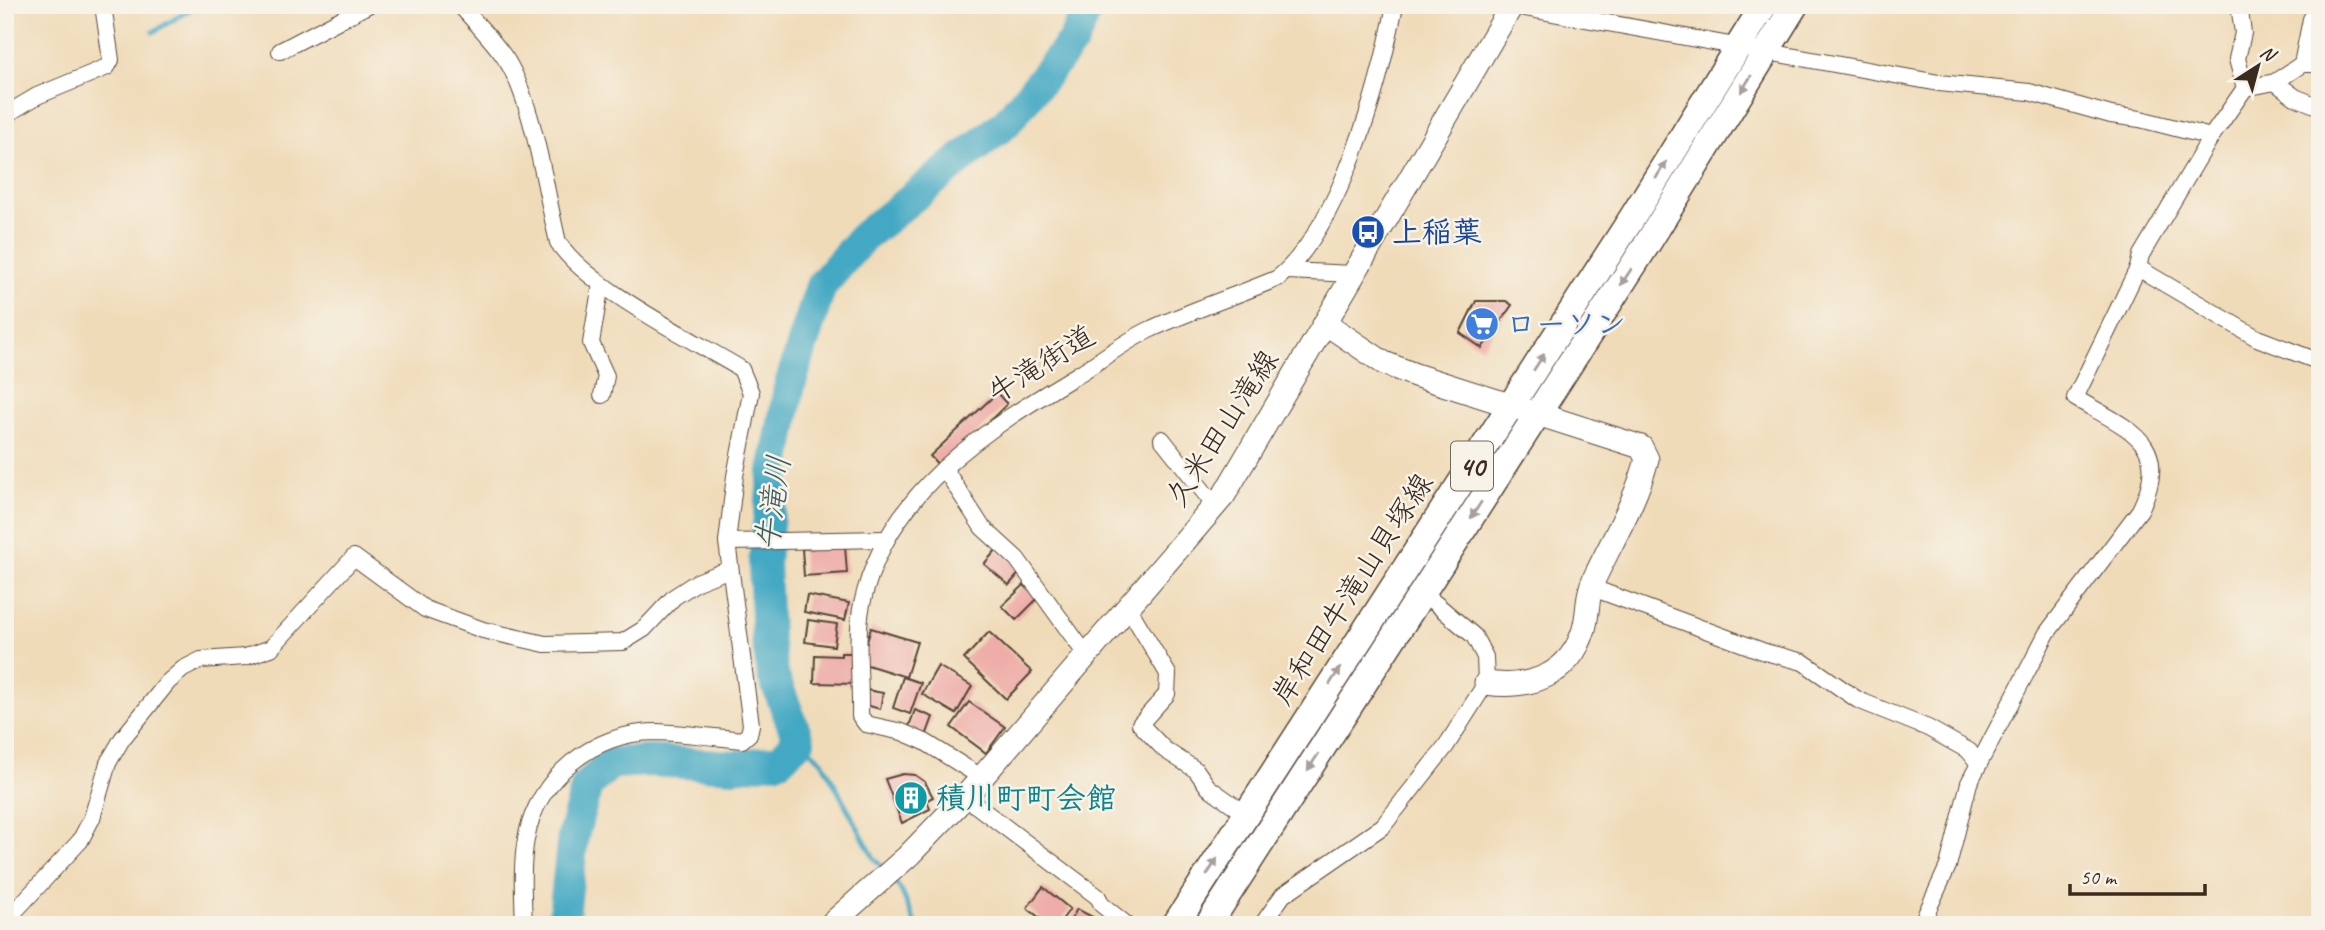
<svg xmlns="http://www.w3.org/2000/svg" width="2325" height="930" viewBox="0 0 2325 930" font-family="Caveat,'Klee One',sans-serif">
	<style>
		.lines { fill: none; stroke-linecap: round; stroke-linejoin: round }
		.stream { stroke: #43a8c3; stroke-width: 5 }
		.river { stroke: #43a8c3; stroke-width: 32 }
		.building { fill: #eeada8 }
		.street-casing { stroke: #564535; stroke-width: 18 }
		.secondary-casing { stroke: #564535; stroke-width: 25 }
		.primary-casing { stroke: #564535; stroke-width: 29 }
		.street { stroke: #fff; stroke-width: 16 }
		.secondary { stroke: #fff; stroke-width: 23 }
		.primary { stroke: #fff; stroke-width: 26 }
		.oneway { fill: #a79f9a }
		.labels { text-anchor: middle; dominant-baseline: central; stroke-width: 5; stroke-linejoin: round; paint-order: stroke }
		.shield { fill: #f7f3e8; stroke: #73665b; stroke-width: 2 }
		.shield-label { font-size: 28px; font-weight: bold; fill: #3b2a1e }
		.transit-label { font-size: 30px; font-weight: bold; fill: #164399; stroke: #f7f3e8; text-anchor: start }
		.shop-label { font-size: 30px; font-weight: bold; fill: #366cbe; stroke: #f7f3e8; text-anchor: start }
		.street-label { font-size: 30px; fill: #3b2a1e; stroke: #f7f3e8 }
		.culture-label { font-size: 30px; font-weight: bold; fill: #0d838f; stroke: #f7f3e8; text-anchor: start }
		.water-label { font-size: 32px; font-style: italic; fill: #3e5c60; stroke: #f7f3e8 }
	</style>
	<rect width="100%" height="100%" fill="#f7f3e8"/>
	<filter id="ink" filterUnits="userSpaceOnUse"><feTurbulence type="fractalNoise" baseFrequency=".0143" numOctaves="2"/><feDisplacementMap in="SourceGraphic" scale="14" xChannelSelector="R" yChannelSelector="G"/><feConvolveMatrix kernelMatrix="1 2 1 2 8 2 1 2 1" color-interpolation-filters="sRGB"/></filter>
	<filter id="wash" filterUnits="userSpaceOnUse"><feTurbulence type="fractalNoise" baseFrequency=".00686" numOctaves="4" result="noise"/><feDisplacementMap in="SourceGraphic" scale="28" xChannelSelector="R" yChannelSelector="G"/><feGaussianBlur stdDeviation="1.57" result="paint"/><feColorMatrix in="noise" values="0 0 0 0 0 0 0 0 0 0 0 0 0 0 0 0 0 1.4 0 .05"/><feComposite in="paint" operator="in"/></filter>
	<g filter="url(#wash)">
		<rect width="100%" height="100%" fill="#f0dbb9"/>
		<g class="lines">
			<g class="stream">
				<polyline points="153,32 198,5"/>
				<polyline points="799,741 822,761 874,858 883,868"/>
				<polyline points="892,879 901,890 916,925"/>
			</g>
			<polyline class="river" points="563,925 573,836 587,785 611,763 650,761 735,766 779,760 799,741 773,675 767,639 764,561 774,472 789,388 821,286 863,237 1006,123 1073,41 1089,5"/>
		</g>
		<g id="blocks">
			<g class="building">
				<polygon points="1476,301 1506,301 1512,305 1482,348 1460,333"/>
				<polygon points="997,393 1007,404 941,468 930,456"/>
				<polygon points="845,546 847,573 804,576 802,549"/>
				<polygon points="997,549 1022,570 1009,585 984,564"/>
				<polygon points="1024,585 1038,598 1016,620 1002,606"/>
				<polygon points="807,595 849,603 845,620 804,612"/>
				<polygon points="808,620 837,624 834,646 805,642"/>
				<polygon points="871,628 917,642 906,677 861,663"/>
				<polygon points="989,632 1032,672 1006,699 964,659"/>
				<polygon points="841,653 859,653 858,684 814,683 815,655 841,656"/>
				<polygon points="938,666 972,686 956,714 922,694"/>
				<polygon points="903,677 921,683 910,714 893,708"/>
				<polygon points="867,690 883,693 880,709 866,705"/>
				<polygon points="969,702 1005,727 986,753 951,727"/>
				<polygon points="915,710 933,717 926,736 908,729"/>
				<polygon points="903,774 915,775 925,782 933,797 927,800 930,809 902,823 885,779"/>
				<polygon points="1043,887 1070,909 1058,925 1049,925 1027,908"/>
				<polygon points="1077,909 1102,922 1101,925 1068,925"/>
			</g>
		</g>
	</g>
	<g filter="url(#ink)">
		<use href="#blocks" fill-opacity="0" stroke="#564535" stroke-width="2"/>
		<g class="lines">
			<g class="street-casing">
				<g id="street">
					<path d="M460,5C474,21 490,37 503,55C533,96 545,190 558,242C585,286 693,340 741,369L751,393L735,476L727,542L751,725L749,734L742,740C713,737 684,733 656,732C593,732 537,778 526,839C521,867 523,896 524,925"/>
					<polyline points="1509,5 1939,83 2029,92 2111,115 2140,119 2211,137"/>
					<polyline points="2239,5 2243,33 2237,59 2245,88"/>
					<polyline points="280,51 368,5"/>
					<polyline points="2302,64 2311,19 2320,5"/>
					<polyline points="2275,82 2295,97 2320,107"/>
					<polyline points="5,115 37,96 107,67 111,60 103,5"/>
					<polyline points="2138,268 2257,338 2320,362"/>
					<polyline points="1287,271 1354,274"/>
					<polyline points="601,284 591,343 606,376 602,395"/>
					<polyline points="1162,439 1215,506"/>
					<polyline points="944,468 982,527 1017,559 1087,656"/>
					<polyline points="727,542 886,539"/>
					<polyline points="1590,587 1765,652 1803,662 1858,700 1928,728 1969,751 1979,764"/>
					<polyline points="1128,607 1168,674 1167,694 1140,724 1165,750 1196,770 1208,787 1246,814"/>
					<path d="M981,777L925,742L902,732L866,724L860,716C861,681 855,636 862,604C887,491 985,430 1077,375C1101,360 1124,342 1149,330C1191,310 1236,296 1278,278C1341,226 1380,84 1395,5"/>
					<polyline points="965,797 1098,897 1102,905 1127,925"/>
					<polyline points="5,915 15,911 80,841 92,818 108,763 122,739 168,682 183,669 201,660 245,657 271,648 354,557 425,609 483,630 545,644 623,642 644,629 674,597 697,582 730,569"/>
					<polyline points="1262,925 1283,895 1383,826 1446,746 1486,683 1485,657 1474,636 1423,593"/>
					<path d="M1921,925L1948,866L1969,783L2047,633L2140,510C2174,441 2127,429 2075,398L2138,268L2141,255L2211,137L2245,88L2275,82L2302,64H2320"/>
				</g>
			</g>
			<g class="secondary-casing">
				<g id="secondary">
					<path d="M1325,323L1384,363L1415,375L1641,447L1647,459C1637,499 1613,539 1595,577C1586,595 1589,611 1584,629C1570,676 1530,689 1486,683"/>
					<polyline points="830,925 908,856 965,797 1224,495 1512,5"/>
				</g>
			</g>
			<g class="primary-casing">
				<g id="primary">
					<polyline points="1175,925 1632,218 1764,5"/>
					<polyline points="1208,925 1649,241 1795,5"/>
				</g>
			</g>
			<use href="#street" class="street"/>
			<use href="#secondary" class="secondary"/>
			<use href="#primary" class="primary"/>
		</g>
		<defs><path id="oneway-solid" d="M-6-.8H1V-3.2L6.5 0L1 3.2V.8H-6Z" transform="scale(1.75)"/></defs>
		<g class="oneway">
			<use href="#oneway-solid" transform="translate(1746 84) rotate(122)"/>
			<use href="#oneway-solid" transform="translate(1661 170) rotate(-58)"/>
			<use href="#oneway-solid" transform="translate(1626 277) rotate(123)"/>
			<use href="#oneway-solid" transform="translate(1539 362) rotate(-57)"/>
			<use href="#oneway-solid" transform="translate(1476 510) rotate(123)"/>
			<use href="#oneway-solid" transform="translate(1335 676) rotate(-57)"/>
			<use href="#oneway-solid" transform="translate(1313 762) rotate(123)"/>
			<use href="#oneway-solid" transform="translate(1212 867) rotate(-58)"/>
		</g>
	</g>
	<defs>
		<g id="bus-disc" transform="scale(1.75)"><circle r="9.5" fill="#1a4fb4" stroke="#f7f3e8"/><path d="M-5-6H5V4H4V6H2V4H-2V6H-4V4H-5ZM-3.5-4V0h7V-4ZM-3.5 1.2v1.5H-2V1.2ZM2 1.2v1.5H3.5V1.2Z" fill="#fff"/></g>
		<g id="supermarket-disc" transform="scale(1.75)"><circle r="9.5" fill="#3f7fe0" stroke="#f7f3e8"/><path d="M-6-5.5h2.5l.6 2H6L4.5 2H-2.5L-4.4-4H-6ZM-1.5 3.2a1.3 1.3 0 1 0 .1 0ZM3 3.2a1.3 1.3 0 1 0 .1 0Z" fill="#fff"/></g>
		<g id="building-disc" transform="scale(1.75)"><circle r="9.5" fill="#0f9aa8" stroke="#f7f3e8"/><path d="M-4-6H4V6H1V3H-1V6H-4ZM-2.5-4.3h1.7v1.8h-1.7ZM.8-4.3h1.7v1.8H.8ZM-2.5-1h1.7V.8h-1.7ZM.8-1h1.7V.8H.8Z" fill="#fff"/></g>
	</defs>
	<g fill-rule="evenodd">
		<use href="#bus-disc" x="1368" y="232"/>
		<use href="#supermarket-disc" x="1482" y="324"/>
		<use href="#building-disc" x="911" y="798"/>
	</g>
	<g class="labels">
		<rect class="shield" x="1451" y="441.5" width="42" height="49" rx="5"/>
		<g class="shield-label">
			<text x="1472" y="466">40</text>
		</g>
		<g class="transit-label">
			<text x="1392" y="232">上稲葉</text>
		</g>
		<g class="shop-label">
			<text x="1506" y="324">ローソン</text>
		</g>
		<g class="street-label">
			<text transform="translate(1041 364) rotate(-32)">牛滝街道</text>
			<text transform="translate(1222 428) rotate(-57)">久米田山滝線</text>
			<text transform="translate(1352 589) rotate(-57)">岸和田牛滝山貝塚線</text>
		</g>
		<g class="culture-label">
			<text x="936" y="798">積川町町会館</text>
		</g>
		<g class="water-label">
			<text transform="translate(773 503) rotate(-82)">牛滝川</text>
		</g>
	</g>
	<rect width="2325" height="930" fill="none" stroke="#f7f3e8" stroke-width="28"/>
	<g transform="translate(2258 66) rotate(36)" stroke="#f7f3e8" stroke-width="5" paint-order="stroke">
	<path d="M0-5L12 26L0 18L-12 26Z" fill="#3b2a1e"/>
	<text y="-10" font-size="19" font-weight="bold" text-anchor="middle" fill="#3b2a1e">N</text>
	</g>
	<path d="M2070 884v10h135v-10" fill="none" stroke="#3b2a1e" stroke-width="3.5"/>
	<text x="2080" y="884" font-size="21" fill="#3b2a1e" stroke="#f7f3e8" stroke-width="5" paint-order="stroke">50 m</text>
</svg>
